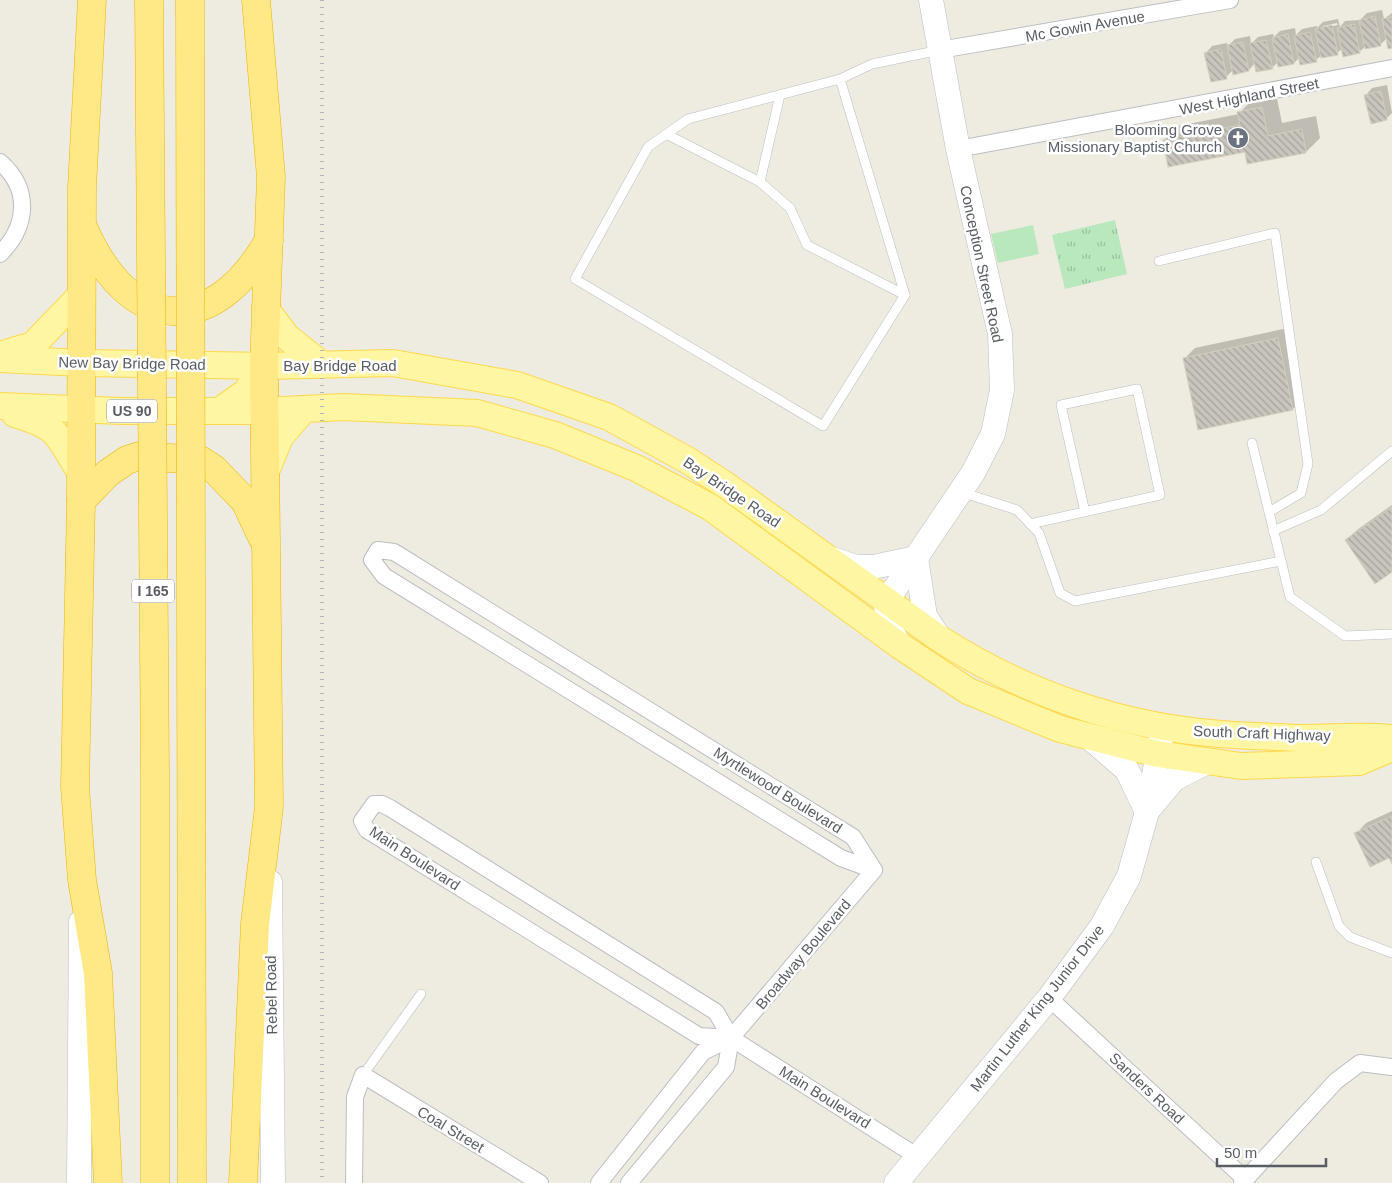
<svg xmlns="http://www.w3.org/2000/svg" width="1392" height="1183" viewBox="0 0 1392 1183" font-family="Helvetica,sans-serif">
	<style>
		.park { fill: url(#park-tufts) }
		.garden { fill: #b9e8bc }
		.shadow { fill: #0003; fill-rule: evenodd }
		.building { fill: url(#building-back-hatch); stroke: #d3cebe }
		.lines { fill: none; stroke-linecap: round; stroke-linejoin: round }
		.lane-casing { stroke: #bbbdc3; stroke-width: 10 }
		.street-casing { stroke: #bbbdc3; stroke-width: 18 }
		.secondary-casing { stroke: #bbbec6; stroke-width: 25 }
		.primary-casing { stroke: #ffd848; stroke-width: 28 }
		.highway-casing { stroke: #eeb300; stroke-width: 29 }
		.lane { stroke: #fff; stroke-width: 9 }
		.street { stroke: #fff; stroke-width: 16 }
		.secondary { stroke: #fff; stroke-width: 24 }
		.primary { stroke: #fff6a4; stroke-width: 26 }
		.highway { stroke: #ffe886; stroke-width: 28 }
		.rail { stroke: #b4b5b6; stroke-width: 4; stroke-dasharray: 1 6; stroke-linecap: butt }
		.highway-bridge-casing { stroke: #eeb300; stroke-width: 29; stroke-linecap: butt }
		.highway-bridge { stroke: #ffe886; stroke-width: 28 }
		.labels { text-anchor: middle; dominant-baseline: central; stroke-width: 5; stroke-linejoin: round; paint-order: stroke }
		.shield { fill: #fff; stroke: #8b8e92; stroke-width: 1 }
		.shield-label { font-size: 14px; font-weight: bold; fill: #595d63 }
		.street-label { font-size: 15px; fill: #595d63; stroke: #fff }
		.worship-label { font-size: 15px; fill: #5b616d; stroke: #fff; text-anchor: end }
	</style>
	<defs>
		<pattern id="park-tufts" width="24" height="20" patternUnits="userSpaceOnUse" patternTransform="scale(1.25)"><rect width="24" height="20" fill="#b9e8bc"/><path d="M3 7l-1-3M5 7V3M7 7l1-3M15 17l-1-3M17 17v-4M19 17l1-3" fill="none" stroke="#99bf9c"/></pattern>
		<pattern id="building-back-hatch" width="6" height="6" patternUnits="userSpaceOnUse" patternTransform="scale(1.25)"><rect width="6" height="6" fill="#c9c5bd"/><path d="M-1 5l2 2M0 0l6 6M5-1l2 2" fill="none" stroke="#a6a39d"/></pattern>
	</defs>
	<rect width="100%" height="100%" fill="#eeece0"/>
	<polygon class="park" points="1115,220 1127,274 1065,289 1052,235"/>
	<polygon class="garden" points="1033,225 1039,254 998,263 991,234"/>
	<g class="shadow">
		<path d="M1382,10L1384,19L1392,13V46L1387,38L1381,44L1366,46L1359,52L1343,48L1337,53L1322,55L1316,60L1300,57L1294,63L1278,62L1272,68L1255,63L1249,70H1233L1226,77L1206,53L1212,46L1227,43L1228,46L1235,39L1250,36L1251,44L1258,37L1273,34L1274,37L1280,31L1295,28L1296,35L1302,29L1317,26V28L1323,22L1338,19L1340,27L1345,21L1360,20L1367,13ZM1337,23L1338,25L1323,28V26Z"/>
		<polygon points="1387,85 1392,113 1386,119 1366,95 1372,88"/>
		<polygon points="1276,94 1282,123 1316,116 1320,138 1306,152 1248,163 1246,150 1164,140 1178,126 1239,114 1253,98"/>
		<polygon points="1288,328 1303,399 1293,409 1185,358 1195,348"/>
		<polygon points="1392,505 1392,570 1346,540 1357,530"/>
		<polygon points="1392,811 1392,862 1390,856 1356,834 1366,823"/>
	</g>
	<g class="building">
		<polygon points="1375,16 1381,46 1365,49 1359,20"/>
		<polygon points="1392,17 1392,48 1388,49 1382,19"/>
		<polygon points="1354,24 1360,53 1343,57 1337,28"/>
		<polygon points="1332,25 1338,55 1321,58 1315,29"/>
		<polygon points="1310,32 1317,62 1300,65 1294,36"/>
		<polygon points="1288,34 1294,64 1278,67 1272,38"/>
		<polygon points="1266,40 1273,69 1256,72 1250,43"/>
		<polygon points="1243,42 1249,71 1233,75 1227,45"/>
		<polygon points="1221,49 1227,79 1211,82 1204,53"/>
		<polygon points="1381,91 1387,120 1371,124 1364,95"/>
		<polygon points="1262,107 1268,136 1302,129 1306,153 1247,164 1245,152 1168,167 1163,140 1240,125 1237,112"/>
		<polygon points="1278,338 1293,410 1198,430 1183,358"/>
		<polygon points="1392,507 1392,572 1375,584 1345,540"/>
		<polygon points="1392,816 1392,864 1389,858 1370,867 1354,833"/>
	</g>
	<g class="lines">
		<g class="lane-casing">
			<g id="lane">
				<polyline points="840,79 688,119 648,147 575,279 823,426 905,295 840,79 872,64 940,50"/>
				<polyline points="666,134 760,182 790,208 807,245 905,295"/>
				<polyline points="760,182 780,95"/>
				<polyline points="1159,261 1275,233 1308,464 1301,493 1269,512"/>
				<polyline points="1252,443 1290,597 1345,636 1392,634"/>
				<polyline points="961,492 1017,510 1039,533 1060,593 1075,601 1281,561"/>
				<polyline points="1030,524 1160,495 1137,389 1061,405 1085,512"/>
				<polyline points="1273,531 1321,510 1392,451"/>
				<polyline points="1316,862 1339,926 1350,937 1392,953"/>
				<polyline points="363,1075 421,994"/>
			</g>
		</g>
		<g class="street-casing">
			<g id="street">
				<polyline points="940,50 1230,0"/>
				<polyline points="958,149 1392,68"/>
				<path d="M0,162C31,189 28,226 0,254"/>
				<polygon points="378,550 394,552 853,837 874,870 841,858 384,576 372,560"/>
				<polyline points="1049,998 1245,1179"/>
				<polyline points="731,1038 699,1036 367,830 362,821 374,804 382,804 390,808 716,1012 731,1038 918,1157"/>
				<polyline points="354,1183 355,1097 363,1075 540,1183"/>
				<polyline points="599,1183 703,1052 731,1038 874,870"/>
				<polyline points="629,1183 726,1067 731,1038"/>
				<polyline points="1242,1183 1336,1081 1360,1063 1392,1067"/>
			</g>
		</g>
		<g class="secondary-casing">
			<g id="secondary">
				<polyline points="832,559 856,567 873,567 916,558 925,616 940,639"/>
				<polyline points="899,645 887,622 886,602 973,473 993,434 1002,390 1000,334 958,149 931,0"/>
				<polyline points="1090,738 1127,770 1147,812"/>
				<polyline points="1148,810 1174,779 1207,762"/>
				<polyline points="270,882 273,1183"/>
				<polyline points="79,1183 81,922"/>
				<polyline points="896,1183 1049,998 1102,926 1129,876 1147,812 1163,727"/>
			</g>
		</g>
		<g class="primary-casing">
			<g id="primary">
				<polyline points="265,308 287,337 322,365"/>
				<polyline points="3,354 33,345 82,294"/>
				<path d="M0,359L81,363L264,366L393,363L517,385L609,417L687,460L727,486L940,639C1024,693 1122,727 1221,734C1248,736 1275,737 1301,738C1332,738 1361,735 1392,738"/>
				<polyline points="0,406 121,411 265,411 344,407 477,413 555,435 636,468 710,507 899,645 968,691 1060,729 1158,754 1241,766 1359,762 1392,748"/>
				<polyline points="222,409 246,392 264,366"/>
				<path d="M15,414C62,428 56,435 81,473"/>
				<polyline points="265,474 280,437 304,409"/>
			</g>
		</g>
		<g class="highway-casing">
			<g id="highway">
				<polyline points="92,0 82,187 81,501 75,787 82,880 98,973 108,1183"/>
				<path d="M84,229C129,333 212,340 269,240"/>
				<polyline points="81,501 108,473 127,460 139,456 200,460 214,469 245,501 262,537"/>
				<polyline points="243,1183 255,924 269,807 264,366 271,177 256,0"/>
			</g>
		</g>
		<use href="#lane" class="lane"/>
		<use href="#street" class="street"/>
		<use href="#secondary" class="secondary"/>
		<use href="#primary" class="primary"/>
		<use href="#highway" class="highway"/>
		<polyline class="rail" points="322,0 322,1183"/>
		<g class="highway-bridge-casing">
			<g id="highway-bridge">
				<polyline points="149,0 155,775 155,1183"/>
				<polyline points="190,0 192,1183"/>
			</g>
		</g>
		<use href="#highway-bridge" class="highway-bridge"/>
	</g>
	<defs>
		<g id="church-disc" transform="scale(1.125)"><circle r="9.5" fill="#6b7280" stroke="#fff"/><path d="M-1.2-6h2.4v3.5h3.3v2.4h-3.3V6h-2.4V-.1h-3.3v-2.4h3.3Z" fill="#fff"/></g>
	</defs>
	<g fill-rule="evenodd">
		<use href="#church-disc" x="1238" y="138"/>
	</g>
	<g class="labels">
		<g class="shield">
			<rect x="107" y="399.5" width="50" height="23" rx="4"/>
			<rect x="132" y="579.5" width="42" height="23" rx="4"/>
		</g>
		<g class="shield-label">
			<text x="132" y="411">US 90</text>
			<text x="153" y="591">I 165</text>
		</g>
		<g class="street-label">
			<text transform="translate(1085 26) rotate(-10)">Mc Gowin Avenue</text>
			<text transform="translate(1249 96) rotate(-11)">West Highland Street</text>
			<text transform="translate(982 264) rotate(78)">Conception Street Road</text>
			<text transform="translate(132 363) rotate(1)">New Bay Bridge Road</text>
			<text x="340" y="365">Bay Bridge Road</text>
			<text transform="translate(732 492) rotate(34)">Bay Bridge Road</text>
			<text transform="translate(1262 733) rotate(2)">South Craft Highway</text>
			<text transform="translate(778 790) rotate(32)">Myrtlewood Boulevard</text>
			<text transform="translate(415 858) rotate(33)">Main Boulevard</text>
			<text transform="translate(803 954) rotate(-50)">Broadway Boulevard</text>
			<text transform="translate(271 995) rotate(-91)">Rebel Road</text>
			<text transform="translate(1037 1008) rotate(-52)">Martin Luther King Junior Drive</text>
			<text transform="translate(1147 1088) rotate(43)">Sanders Road</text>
			<text transform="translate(825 1097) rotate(32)">Main Boulevard</text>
			<text transform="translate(451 1129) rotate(31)">Coal Street</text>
		</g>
		<g class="worship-label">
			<text x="1222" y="129">Blooming Grove<tspan x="1222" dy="17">Missionary Baptist Church</tspan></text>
		</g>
	</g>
	<path d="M1217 1158v8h109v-8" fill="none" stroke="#595d63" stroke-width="2.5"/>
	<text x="1224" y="1158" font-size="15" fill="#595d63" stroke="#ffffff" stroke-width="4" paint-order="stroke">50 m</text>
</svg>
